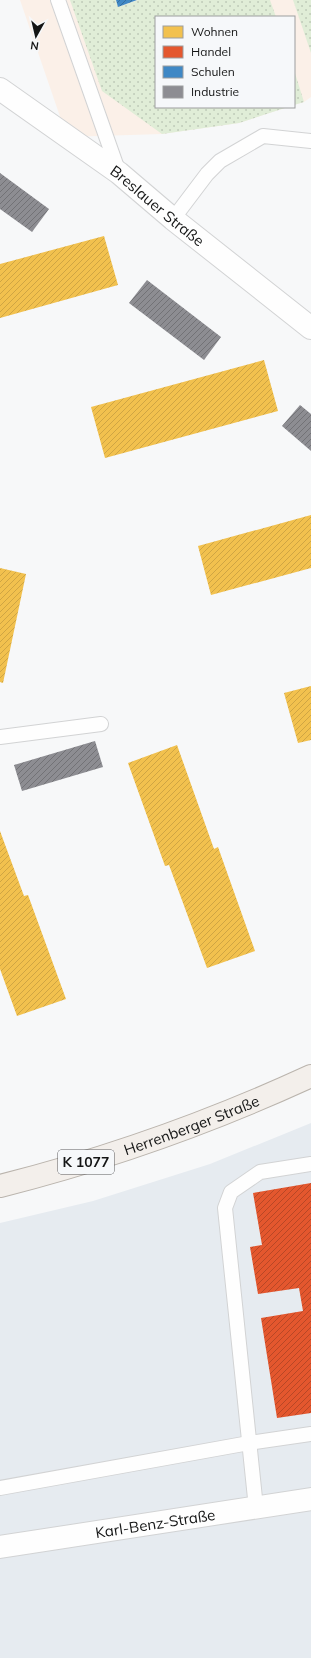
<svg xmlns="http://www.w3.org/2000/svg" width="311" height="1658" viewBox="0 0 311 1658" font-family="Mulish,sans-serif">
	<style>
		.built { fill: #e6ebf0 }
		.education { fill: #fbf0e8 }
		.grass { fill: url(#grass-dots) }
		.homes { fill: url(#homes-hatch) }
		.shops { fill: url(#shops-hatch) }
		.schools { fill: url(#schools-hatch) }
		.industry { fill: url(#industry-hatch) }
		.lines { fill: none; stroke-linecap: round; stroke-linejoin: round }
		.lane-casing { stroke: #d2d3d4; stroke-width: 16 }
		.street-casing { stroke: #d2d3d4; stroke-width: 24 }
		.primary-casing { stroke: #bab4ad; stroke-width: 24 }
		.lane { stroke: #fefefe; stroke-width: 14 }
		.street { stroke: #fefefe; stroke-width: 22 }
		.primary { stroke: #f3efeb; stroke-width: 22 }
		.labels { text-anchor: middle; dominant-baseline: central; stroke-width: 4; stroke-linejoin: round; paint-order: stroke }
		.shield { fill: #f6f8fa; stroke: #58595a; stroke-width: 1 }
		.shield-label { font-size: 14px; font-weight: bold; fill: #141515 }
		.street-label { font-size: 15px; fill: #141515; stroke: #f6f8fa }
	</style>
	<defs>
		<pattern id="grass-dots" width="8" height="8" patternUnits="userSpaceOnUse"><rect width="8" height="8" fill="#e0edd7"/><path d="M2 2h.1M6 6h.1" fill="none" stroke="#bfcab8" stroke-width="1.8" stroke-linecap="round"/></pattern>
		<pattern id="homes-hatch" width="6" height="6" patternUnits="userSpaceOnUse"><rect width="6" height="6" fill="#f2c14e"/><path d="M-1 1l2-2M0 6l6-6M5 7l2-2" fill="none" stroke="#cfa543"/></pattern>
		<pattern id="shops-hatch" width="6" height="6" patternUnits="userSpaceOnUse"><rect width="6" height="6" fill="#e4572e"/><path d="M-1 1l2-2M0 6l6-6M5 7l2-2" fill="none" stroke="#b84726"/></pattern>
		<pattern id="schools-hatch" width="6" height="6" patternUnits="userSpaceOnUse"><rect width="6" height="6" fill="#3f88c5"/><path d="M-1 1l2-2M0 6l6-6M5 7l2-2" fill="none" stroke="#346e9f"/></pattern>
		<pattern id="industry-hatch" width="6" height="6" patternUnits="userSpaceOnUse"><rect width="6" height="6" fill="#8d8d92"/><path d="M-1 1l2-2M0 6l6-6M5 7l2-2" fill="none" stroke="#727276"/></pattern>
	</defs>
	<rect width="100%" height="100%" fill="#f7f8f9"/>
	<polygon class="built" points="311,1123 311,1658 0,1658 0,1223 93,1201 210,1164"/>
	<polygon class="education" points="20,0 311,0 311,97 304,102 294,105 294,17 156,17 156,107 288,107 239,123 162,134 67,137"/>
	<g class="grass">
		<polygon points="70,0 116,0 118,7 138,0 270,0 276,17 156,17 156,107 288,107 239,123 162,134 102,91"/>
		<polygon points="293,0 311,0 311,53"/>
		<polygon points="294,70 304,102 294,105"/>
	</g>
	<g class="homes">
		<polygon points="104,236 118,285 0,318 0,264"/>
		<polygon points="264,360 278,411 105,458 91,407"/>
		<polygon points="311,515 311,568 211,595 198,546"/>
		<polygon points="0,568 26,574 3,683 0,682"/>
		<polygon points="311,686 311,740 298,743 284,693"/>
		<polygon points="177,745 214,849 218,847 255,951 207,968 169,865 165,866 128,763"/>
		<polygon points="0,831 24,896 28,895 66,999 17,1016 0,969"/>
	</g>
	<polygon class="shops" points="311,1183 311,1413 277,1418 261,1318 303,1311 299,1288 258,1294 250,1247 262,1245 253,1193"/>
	<polygon class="schools" points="116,0 137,0 118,7"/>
	<g class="industry">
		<polygon points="0,173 49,209 32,232 0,209"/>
		<polygon points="147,280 221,337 204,360 129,303"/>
		<polygon points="300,405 311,414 311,451 282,426"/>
		<polygon points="95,741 103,767 22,791 14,765"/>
	</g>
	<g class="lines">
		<g class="lane-casing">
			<g id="lane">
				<polyline points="58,0 119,173"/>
				<polyline points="173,219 207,174 220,161 263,136 311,141"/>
				<polyline points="0,737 101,724"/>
				<polyline points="0,1488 249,1443 311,1434"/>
				<polyline points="256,1508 225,1208 231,1192 260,1172 311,1164"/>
			</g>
		</g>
		<g class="street-casing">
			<g id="street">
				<path id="s1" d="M0,89L119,173L173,219L311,328"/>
				<path id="s2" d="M0,1547L311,1499"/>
			</g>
		</g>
		<g class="primary-casing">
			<g id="primary">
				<path id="s3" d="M0,1186C107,1159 211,1122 311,1076"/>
			</g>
		</g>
		<use href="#lane" class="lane"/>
		<use href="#street" class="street"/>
		<use href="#primary" class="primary"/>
	</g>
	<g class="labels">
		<rect class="shield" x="58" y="1150" width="56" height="24" rx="3"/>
		<g class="shield-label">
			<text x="86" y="1162">K 1077</text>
		</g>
		<g class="street-label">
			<text stroke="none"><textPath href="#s1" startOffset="196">Breslauer Straße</textPath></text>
			<text stroke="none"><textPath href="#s3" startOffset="201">Herrenberger Straße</textPath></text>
			<text stroke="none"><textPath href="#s2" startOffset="157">Karl-Benz-Straße</textPath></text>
		</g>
	</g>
	<rect x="155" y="16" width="140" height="92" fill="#f6f8fa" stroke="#9c9d9e"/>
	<rect x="163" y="26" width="20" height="12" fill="#f2c14e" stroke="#9c9d9e"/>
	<text x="191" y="36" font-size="12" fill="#141515">Wohnen</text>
	<rect x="163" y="46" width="20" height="12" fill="#e4572e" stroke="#9c9d9e"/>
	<text x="191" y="56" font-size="12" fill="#141515">Handel</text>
	<rect x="163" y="66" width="20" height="12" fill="#3f88c5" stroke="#9c9d9e"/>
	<text x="191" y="76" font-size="12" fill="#141515">Schulen</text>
	<rect x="163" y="86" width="20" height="12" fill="#8d8d92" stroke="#9c9d9e"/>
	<text x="191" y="96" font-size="12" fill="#141515">Industrie</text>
	<g transform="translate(36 36) rotate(188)" stroke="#f6f8fa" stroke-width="3" paint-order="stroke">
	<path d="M0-3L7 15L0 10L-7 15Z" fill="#141515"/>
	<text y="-6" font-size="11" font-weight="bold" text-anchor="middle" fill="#141515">N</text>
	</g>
</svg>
